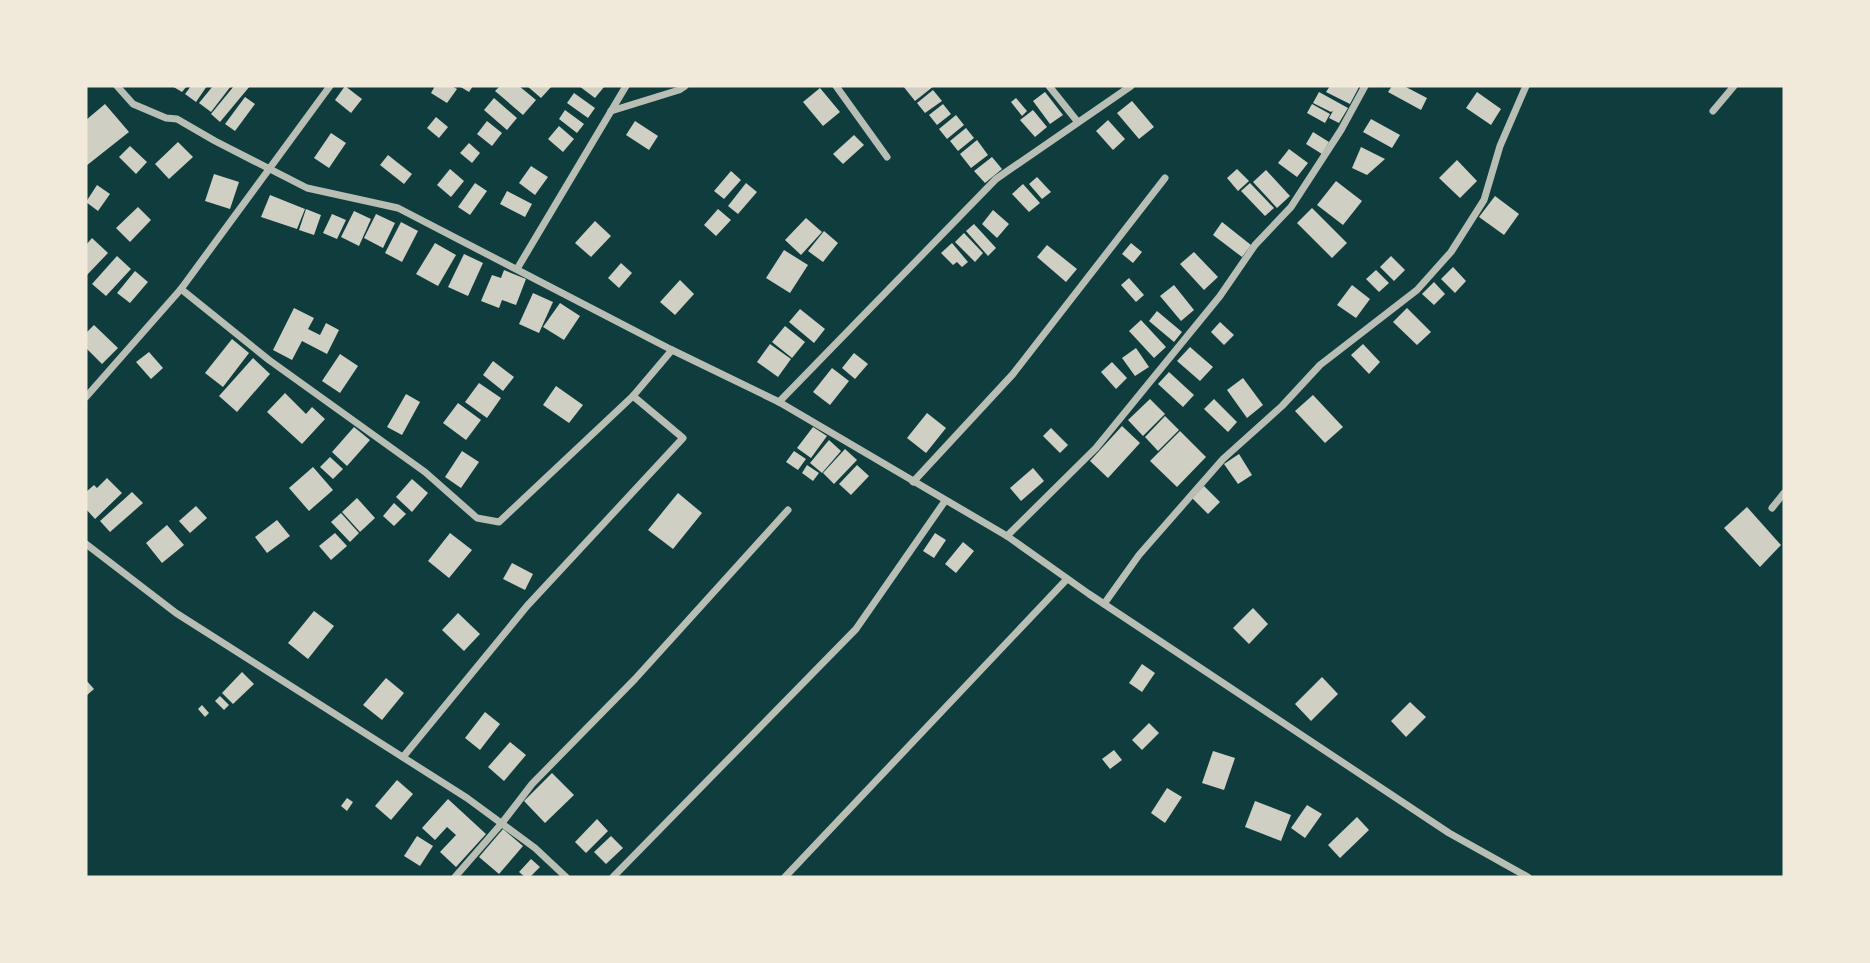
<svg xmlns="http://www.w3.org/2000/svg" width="1870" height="963" viewBox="0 0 1870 963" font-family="'PT Sans',sans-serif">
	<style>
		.building { fill: #cfcfc3 }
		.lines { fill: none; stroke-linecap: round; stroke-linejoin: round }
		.minor { stroke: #b8beb3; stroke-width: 7 }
	</style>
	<rect width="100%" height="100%" fill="#0f3d3e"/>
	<g class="building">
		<polygon points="172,86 187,86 182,92"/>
		<polygon points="191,86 207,86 196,102 185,94"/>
		<polygon points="213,86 231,86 211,112 199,103"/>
		<polygon points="234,86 250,86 220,122 211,114"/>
		<polygon points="345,86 362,99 351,113 335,100"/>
		<polygon points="435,86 452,86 457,89 447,103 431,93"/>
		<polygon points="459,86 473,86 469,92"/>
		<polygon points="500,86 519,86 536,100 523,115 495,91"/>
		<polygon points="527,86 552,86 541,98"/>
		<polygon points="579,86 602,86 604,87 595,98"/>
		<polygon points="903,86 934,86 915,101"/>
		<polygon points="1330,86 1356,86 1359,87 1350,104 1326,92"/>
		<polygon points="1392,86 1404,86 1427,98 1421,110 1388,92"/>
		<polygon points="820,88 840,112 823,126 803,102"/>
		<polygon points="933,90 942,101 925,113 917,103"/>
		<polygon points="1045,92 1063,115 1050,124 1033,101"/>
		<polygon points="1319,92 1348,108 1339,123 1329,118 1333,111 1331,112 1313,103"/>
		<polygon points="1477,92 1501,109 1491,125 1466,108"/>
		<polygon points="574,93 595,108 588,118 567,103"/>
		<polygon points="245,97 255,104 235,131 225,124"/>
		<polygon points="494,98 517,118 507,130 484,110"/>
		<polygon points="1016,98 1027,111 1022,116 1011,102"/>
		<polygon points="1132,101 1154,127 1139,139 1117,113"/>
		<polygon points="105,104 129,132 86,166 86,120"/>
		<polygon points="943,104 951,114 937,125 929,115"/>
		<polygon points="1312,104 1330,114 1325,123 1307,113"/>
		<polygon points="565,110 584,124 577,133 559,119"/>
		<polygon points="1033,110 1047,127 1035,137 1020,120"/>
		<polygon points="956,115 964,125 947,139 939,129"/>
		<polygon points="436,117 448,127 439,138 427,128"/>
		<polygon points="1371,119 1400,135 1392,148 1363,132"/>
		<polygon points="1108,120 1125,139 1113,150 1096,131"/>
		<polygon points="487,121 502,133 492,146 477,134"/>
		<polygon points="635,121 658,136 649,150 626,135"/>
		<polygon points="559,126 574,139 563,152 548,139"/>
		<polygon points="966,128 974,138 958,151 950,141"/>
		<polygon points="1313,132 1329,142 1322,154 1306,144"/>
		<polygon points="331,133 346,143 329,168 314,158"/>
		<polygon points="854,135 864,145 843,164 833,154"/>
		<polygon points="977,140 988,155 971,168 960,154"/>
		<polygon points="178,142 193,157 169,179 155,164"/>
		<polygon points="469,143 480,153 472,163 460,153"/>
		<polygon points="130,146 147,162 136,174 119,157"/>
		<polygon points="1361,147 1385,159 1367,175 1352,168"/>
		<polygon points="1289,149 1308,163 1297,177 1278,163"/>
		<polygon points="388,155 412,174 404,184 380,165"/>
		<polygon points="992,157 1002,169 985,183 974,171"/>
		<polygon points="1457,160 1477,181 1460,198 1439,178"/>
		<polygon points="531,166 548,177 535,195 519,183"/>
		<polygon points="450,169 464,181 451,197 437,185"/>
		<polygon points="1237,169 1249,181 1238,191 1227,178"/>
		<polygon points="1266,170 1290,196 1277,208 1253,182"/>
		<polygon points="731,171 741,180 724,199 714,191"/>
		<polygon points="214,174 239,182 230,209 205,201"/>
		<polygon points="1037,177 1051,192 1042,199 1029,184"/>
		<polygon points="1336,181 1362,201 1343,225 1317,205"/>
		<polygon points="475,183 487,191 470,215 458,207"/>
		<polygon points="746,183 757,192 738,214 728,206"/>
		<polygon points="1250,183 1274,208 1265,216 1241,191"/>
		<polygon points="1023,184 1040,203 1029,212 1012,194"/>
		<polygon points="97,185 110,194 98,211 86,202"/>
		<polygon points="507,191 532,204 525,217 500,204"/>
		<polygon points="270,195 305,209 297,229 261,217"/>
		<polygon points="1495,196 1519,214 1504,235 1479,217"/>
		<polygon points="138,207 151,220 130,242 116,228"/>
		<polygon points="1312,208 1347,243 1332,258 1297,223"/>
		<polygon points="306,209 321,215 314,235 299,230"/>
		<polygon points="718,209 731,220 716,236 704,225"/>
		<polygon points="993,210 1009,224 997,238 982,224"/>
		<polygon points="354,211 371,219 359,246 341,237"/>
		<polygon points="332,214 346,220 337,239 323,233"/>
		<polygon points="376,214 395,223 383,248 364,238"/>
		<polygon points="806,218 822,232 801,255 785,240"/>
		<polygon points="595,221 611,236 591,257 575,243"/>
		<polygon points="401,222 418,231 402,262 385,253"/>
		<polygon points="1222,222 1251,245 1242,257 1213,235"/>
		<polygon points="974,224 996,248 988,256 966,231"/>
		<polygon points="824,231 838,243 823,262 808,251"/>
		<polygon points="964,233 983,253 975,262 955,242"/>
		<polygon points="92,238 108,253 86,276 86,245"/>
		<polygon points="435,243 456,255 438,286 416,274"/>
		<polygon points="952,243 968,262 962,267 957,262 953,265 941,253"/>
		<polygon points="1131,243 1142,252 1133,263 1122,254"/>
		<polygon points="1047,245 1077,269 1066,282 1037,257"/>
		<polygon points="784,250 808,265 790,293 766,278"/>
		<polygon points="1194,252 1218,277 1204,290 1180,264"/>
		<polygon points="464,254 483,263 468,296 448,287"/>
		<polygon points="117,256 131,269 106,296 92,284"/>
		<polygon points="1391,256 1405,270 1394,281 1380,267"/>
		<polygon points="621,263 632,273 619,288 608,278"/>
		<polygon points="1453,267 1466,281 1455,293 1441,279"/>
		<polygon points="504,270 526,279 516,305 502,300 499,308 481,301 492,275 501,278"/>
		<polygon points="1376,270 1389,283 1379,292 1366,279"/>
		<polygon points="135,271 148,282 130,303 117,293"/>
		<polygon points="1129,278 1144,295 1136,302 1121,285"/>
		<polygon points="680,280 694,294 675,315 660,302"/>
		<polygon points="1434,282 1445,294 1434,305 1422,294"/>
		<polygon points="1174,285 1194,310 1181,321 1160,296"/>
		<polygon points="1352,285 1370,299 1356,318 1337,305"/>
		<polygon points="533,293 553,302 539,333 519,324"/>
		<polygon points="560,303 580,316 564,340 543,327"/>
		<polygon points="294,308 314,318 308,329 320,335 326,323 339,330 327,354 302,341 292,360 273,350"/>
		<polygon points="1407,308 1431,332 1417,345 1393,322"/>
		<polygon points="800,309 825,329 814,343 789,322"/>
		<polygon points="1157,311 1182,332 1174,342 1149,321"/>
		<polygon points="1141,320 1166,347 1154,358 1129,331"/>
		<polygon points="1220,322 1234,335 1224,345 1211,332"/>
		<polygon points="94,325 118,348 102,364 86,348 86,333"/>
		<polygon points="785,326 805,342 792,358 772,342"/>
		<polygon points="232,339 249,353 223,387 205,373"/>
		<polygon points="770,344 791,359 778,377 757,362"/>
		<polygon points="1363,344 1380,362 1369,374 1351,355"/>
		<polygon points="1190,347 1213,367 1200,381 1177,361"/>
		<polygon points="1136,348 1149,367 1135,376 1122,358"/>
		<polygon points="149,352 163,368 151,379 136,362"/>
		<polygon points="854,353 868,364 855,379 842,368"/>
		<polygon points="340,354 358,366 340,393 322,381"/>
		<polygon points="253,358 270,374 237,412 219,396"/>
		<polygon points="493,361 514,377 503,391 483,375"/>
		<polygon points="1112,362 1127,378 1116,389 1101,372"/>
		<polygon points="832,368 849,381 830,405 813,392"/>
		<polygon points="1169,372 1194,395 1183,407 1158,384"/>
		<polygon points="1243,378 1263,405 1247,418 1227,390"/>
		<polygon points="479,383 501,398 487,418 465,402"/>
		<polygon points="556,386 583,405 569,423 543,405"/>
		<polygon points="285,393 306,414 312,407 325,419 302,444 267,412"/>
		<polygon points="406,394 420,402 402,435 387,427"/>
		<polygon points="1313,395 1343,427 1325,443 1295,411"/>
		<polygon points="1150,399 1165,414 1143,436 1128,420"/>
		<polygon points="1214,399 1237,422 1228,432 1204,409"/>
		<polygon points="458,403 481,420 466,440 443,423"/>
		<polygon points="927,413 946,428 926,453 907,438"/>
		<polygon points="1165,416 1179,430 1158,451 1145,437"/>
		<polygon points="1122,426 1140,443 1108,478 1090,461"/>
		<polygon points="354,427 370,440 347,466 332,452"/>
		<polygon points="813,427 827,436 811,458 797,448"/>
		<polygon points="1051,428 1068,445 1060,453 1043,436"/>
		<polygon points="1180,431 1206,457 1177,487 1150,461"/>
		<polygon points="829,440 841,451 822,473 810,463"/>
		<polygon points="845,449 857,460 834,484 823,473"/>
		<polygon points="462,451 479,462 461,488 445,477"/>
		<polygon points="794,451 806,459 798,470 786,462"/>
		<polygon points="1239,454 1252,475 1238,484 1224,464"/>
		<polygon points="330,457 343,469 333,479 320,467"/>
		<polygon points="807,465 819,473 813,481 802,473"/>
		<polygon points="857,465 869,476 851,495 839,484"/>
		<polygon points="313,467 333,490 309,511 289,488"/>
		<polygon points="1033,468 1044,481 1021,501 1010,488"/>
		<polygon points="107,478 122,493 95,519 86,509 86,492 94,485 97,488"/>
		<polygon points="412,479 428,493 412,512 396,497"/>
		<polygon points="1204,486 1220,502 1208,514 1192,498"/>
		<polygon points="132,492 143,503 110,532 100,521"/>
		<polygon points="678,493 702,513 673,549 648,530"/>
		<polygon points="357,498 375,518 360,532 342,512"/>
		<polygon points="394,503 406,514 394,526 383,516"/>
		<polygon points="196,506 207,518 190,533 179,521"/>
		<polygon points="1747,507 1781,545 1760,567 1724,528"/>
		<polygon points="341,513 359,533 350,542 331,522"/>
		<polygon points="277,520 290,536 267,553 255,537"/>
		<polygon points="167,525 184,545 162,563 146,543"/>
		<polygon points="335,533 347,546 331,560 319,546"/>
		<polygon points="450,533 472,550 449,578 428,561"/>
		<polygon points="935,533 946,540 934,558 923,551"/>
		<polygon points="963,542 974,551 956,573 945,564"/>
		<polygon points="512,563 533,574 525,590 503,579"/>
		<polygon points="1253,608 1268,624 1249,644 1233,628"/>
		<polygon points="314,611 334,626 308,659 288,643"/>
		<polygon points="458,613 480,634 464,651 442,630"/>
		<polygon points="1142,664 1155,673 1142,692 1129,683"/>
		<polygon points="242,672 254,684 233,704 222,693"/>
		<polygon points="1322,677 1338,694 1311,721 1295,704"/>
		<polygon points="386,678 404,693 382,720 363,705"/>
		<polygon points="86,680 94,689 86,696"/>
		<polygon points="220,696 229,705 224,710 215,701"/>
		<polygon points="1410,702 1426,717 1406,737 1391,721"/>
		<polygon points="202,705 209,713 205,717 198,709"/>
		<polygon points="485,712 500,724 480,750 465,738"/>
		<polygon points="1149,723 1159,733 1142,750 1132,740"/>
		<polygon points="510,742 526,755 504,781 488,767"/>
		<polygon points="1114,750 1122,760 1110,769 1102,759"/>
		<polygon points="1213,751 1235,758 1224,790 1202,783"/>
		<polygon points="552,773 574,795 545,823 524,801"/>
		<polygon points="397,780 413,794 391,820 375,806"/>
		<polygon points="1167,788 1182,797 1165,823 1151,813"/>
		<polygon points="347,798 353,802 347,811 341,806"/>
		<polygon points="448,799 486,834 456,867 440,852 456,835 447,827 435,840 422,828"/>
		<polygon points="1255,801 1291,815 1281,841 1245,827"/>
		<polygon points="1307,805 1322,814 1305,838 1291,828"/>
		<polygon points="1357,817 1369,830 1340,858 1328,845"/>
		<polygon points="597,819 608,831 586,853 575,842"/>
		<polygon points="503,829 523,846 499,874 479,857"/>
		<polygon points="417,836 433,846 420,866 404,856"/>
		<polygon points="611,836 623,848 606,864 594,852"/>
		<polygon points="531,859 540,867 530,877 525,877 519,872"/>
	</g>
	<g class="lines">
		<g class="minor">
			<polyline points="117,86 133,104 166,118 177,119 215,141 307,188 398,208 672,350 779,402 1007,536 1089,594 1449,833 1528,877"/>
			<polyline points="836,86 887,157"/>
			<polyline points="1049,86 1077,121"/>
			<polyline points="611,111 679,90 685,86"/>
			<polyline points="1713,111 1734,86"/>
			<polyline points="517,269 626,86"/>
			<polyline points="181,289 269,360 425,472 477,518 499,522 633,396 672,350"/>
			<polyline points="86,397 181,289 330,86"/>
			<polyline points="779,402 996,179 1131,86"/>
			<polyline points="913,482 1013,374 1165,178"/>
			<polyline points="1772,508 1784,493"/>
			<polyline points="1007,536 1096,448 1220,296 1255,245 1291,207 1341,130 1365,86"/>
			<polyline points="86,544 176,613 467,798 535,848 566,877"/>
			<polyline points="1104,604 1139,555 1223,459 1282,406 1320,365 1417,290 1451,252 1484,200 1500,146 1526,86"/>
			<polyline points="403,757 527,606 683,438 633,396"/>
			<polyline points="455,877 502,823 532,784 635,679 788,510"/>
			<polyline points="613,877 856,629 945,501"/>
			<polyline points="785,877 1067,579"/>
		</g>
	</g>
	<rect width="1870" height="963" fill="none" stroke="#f1e9da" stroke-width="175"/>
</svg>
